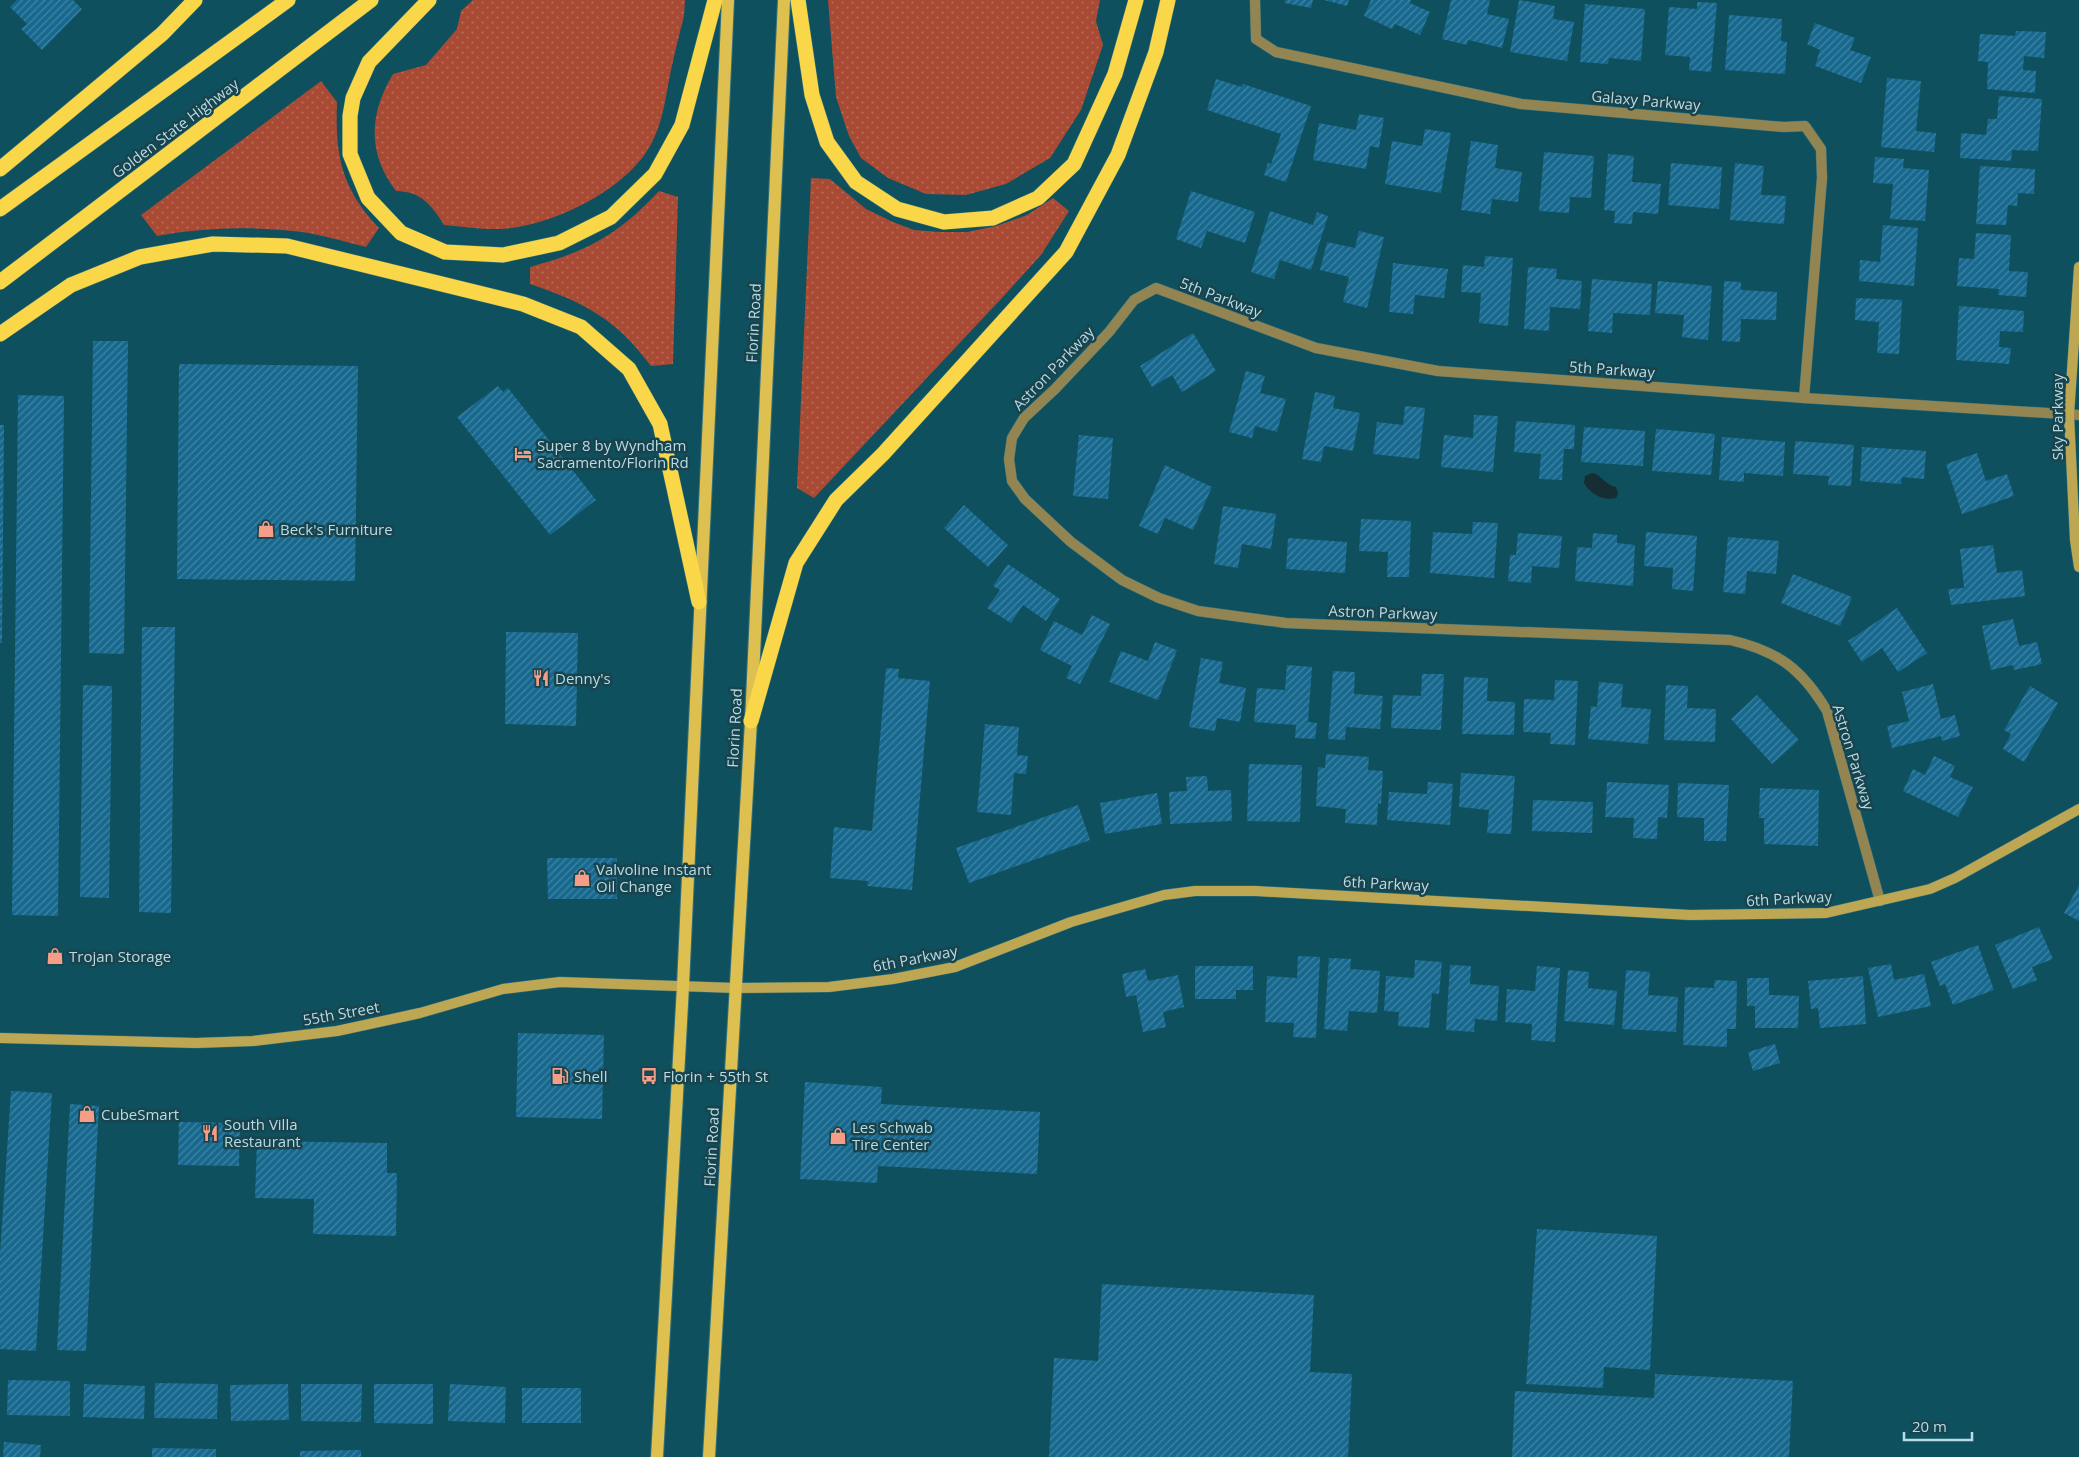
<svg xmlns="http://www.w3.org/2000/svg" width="2079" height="1457" viewBox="0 0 2079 1457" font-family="'Open Sans',sans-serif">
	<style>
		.grass { fill: url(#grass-dots) }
		.water { fill: #152d33 }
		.building { fill: url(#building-hatch) }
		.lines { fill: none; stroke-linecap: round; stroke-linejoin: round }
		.street-casing { stroke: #336f7b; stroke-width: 11 }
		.secondary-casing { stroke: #336f7b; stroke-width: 11 }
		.primary-casing { stroke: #336f7b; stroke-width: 14 }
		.highway-casing { stroke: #336f7b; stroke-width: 16 }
		.street { stroke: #938552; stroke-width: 10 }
		.secondary { stroke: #bda752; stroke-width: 10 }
		.primary { stroke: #ddc04f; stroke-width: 12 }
		.highway { stroke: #fad748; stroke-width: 15 }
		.labels { text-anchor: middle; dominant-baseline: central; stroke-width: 5; stroke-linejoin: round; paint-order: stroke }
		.street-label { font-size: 15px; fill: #b7dce5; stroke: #19434d }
		.poi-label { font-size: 15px; fill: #b7dce5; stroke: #19434d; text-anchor: start }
	</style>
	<defs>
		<pattern id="grass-dots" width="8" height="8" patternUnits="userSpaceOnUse" patternTransform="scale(1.25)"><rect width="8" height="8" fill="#a94a34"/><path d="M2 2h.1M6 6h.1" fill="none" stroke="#b66c5b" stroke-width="1.8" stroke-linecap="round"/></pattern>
		<pattern id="building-hatch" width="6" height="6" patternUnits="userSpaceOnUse" patternTransform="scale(1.25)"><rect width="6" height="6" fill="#17688e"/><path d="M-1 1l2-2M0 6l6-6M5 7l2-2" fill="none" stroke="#4184a3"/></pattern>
	</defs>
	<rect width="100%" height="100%" fill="#0e505d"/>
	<g class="grass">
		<path d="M473,0H685L684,16C679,36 674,55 670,75C665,101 662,128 647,151C621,191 558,222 512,228C489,231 467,227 444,225C432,205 420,191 396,191C367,153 369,114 393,74L426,65L457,29L461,11Z"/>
		<polygon points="828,0 1100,0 1096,21 1103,45 1081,110 1050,158 1006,184 966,195 926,194 888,178 861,158 849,136 836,97"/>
		<path d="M321,81L337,102C335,155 341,188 379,228L366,247C345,242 323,235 302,232C253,226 205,227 157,236L141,215Z"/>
		<polygon points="811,178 830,179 866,209 893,222 914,230 940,232 967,232 996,226 1027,215 1053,198 1069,211 1041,255 1001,299 814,498 797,488"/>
		<path d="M659,191L678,197L673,364L651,366C615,318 585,303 530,284V267C588,251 618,235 659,191Z"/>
	</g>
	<path class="water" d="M1592,473C1602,475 1605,485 1616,487L1618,494L1616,498C1603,501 1590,494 1584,483L1585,476Z"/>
	<g class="building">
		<polygon points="17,0 73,0 82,9 42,50 21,29 27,24 10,7"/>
		<polygon points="1285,0 1313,0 1311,8 1285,3"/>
		<polygon points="1324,0 1349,0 1347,6"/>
		<polygon points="1371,0 1411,0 1410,3 1430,12 1420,35 1395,24 1392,29 1364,16"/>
		<polygon points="1451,0 1490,0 1487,14 1509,19 1502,48 1468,40 1467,45 1442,39"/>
		<polygon points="1519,0 1555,6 1553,19 1574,22 1567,61 1510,52"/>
		<polygon points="1697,2 1717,3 1711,72 1689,70 1690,57 1665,55 1669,7 1697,9"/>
		<polygon points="1585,4 1645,9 1641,61 1609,58 1608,64 1580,62"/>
		<polygon points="1729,15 1782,19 1781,41 1787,42 1785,74 1725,70"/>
		<polygon points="1815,23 1855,38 1850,50 1871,57 1861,83 1815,66 1820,50 1807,44"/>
		<polygon points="2016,31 2046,32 2044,58 2024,56 2023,70 2036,71 2035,93 1987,89 1988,62 1978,61 1980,34 2015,36"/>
		<polygon points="1887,78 1921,81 1916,131 1936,133 1934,152 1881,147"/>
		<polygon points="1216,79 1242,87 1243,84 1311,106 1286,182 1264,175 1268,163 1271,164 1281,134 1207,110"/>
		<polygon points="1999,96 2042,99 2038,151 2012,150 2011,161 1960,158 1961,133 1986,135 1988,119 1997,119"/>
		<polygon points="1359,114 1384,118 1379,148 1370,146 1366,169 1313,160 1319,123 1356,130"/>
		<polygon points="1425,129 1451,133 1441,193 1385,184 1392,141 1422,146"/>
		<polygon points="1471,141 1498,145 1495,168 1522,172 1518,202 1492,199 1490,214 1461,210"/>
		<polygon points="1544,152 1594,156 1591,198 1570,197 1569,213 1539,211"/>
		<polygon points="1608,154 1634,156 1632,182 1661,184 1658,214 1633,212 1632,224 1614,223 1615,211 1604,210"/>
		<polygon points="1875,157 1904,159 1903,168 1929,170 1925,221 1890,219 1893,184 1873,183"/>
		<polygon points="1671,163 1722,167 1719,209 1668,205"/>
		<polygon points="1735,163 1764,166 1761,195 1786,196 1784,224 1730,220"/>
		<polygon points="1980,166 2035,169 2034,194 2018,193 2017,206 2008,205 2006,225 1976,224"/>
		<polygon points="1191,191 1255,212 1245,243 1207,231 1201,248 1176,239"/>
		<polygon points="1270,211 1313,225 1317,212 1328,216 1311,270 1280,260 1274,279 1251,272"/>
		<polygon points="1883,225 1918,228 1914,286 1859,281 1860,260 1880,262"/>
		<polygon points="1359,231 1384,237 1367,308 1343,302 1349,277 1320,270 1327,242 1355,248"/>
		<polygon points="1976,233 2011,235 2009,271 2028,272 2026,297 1998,295 1999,289 1957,286 1959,258 1974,259"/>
		<polygon points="1485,256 1513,258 1508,326 1479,323 1481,293 1461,292 1463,265 1484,267"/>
		<polygon points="1393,263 1448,269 1444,298 1415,295 1413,314 1389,312"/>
		<polygon points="1528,267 1557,269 1556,279 1582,281 1580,309 1550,307 1549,331 1524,329"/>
		<polygon points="1592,279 1652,284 1650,315 1613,313 1612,333 1588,331"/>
		<polygon points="1658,281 1712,286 1708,340 1682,337 1684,315 1655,313"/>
		<polygon points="1724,281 1741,282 1741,290 1777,292 1776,320 1741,319 1740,342 1722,341"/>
		<polygon points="1856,298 1902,300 1899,354 1877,353 1879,322 1855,320"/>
		<polygon points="1959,306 2024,311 2023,332 2000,331 1999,347 2011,348 2009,364 1956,360"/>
		<polygon points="1193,333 1216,371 1182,392 1172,375 1152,387 1140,366"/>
		<polygon points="93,341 128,341 124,654 89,653"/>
		<polygon points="179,364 358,366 355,581 177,579"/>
		<polygon points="1246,371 1265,376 1260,393 1286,399 1277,432 1255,426 1252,438 1229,432"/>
		<polygon points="498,386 503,392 508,388 596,500 550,535 457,417"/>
		<polygon points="1315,392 1335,396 1333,408 1360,413 1353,451 1324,446 1321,462 1302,459"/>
		<polygon points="18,395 64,396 58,916 12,915"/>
		<polygon points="1405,406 1425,408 1419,459 1373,454 1377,422 1403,425"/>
		<polygon points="1474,415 1498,416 1493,472 1441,467 1444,435 1473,438"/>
		<polygon points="1516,421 1575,425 1574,449 1564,449 1562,480 1539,479 1541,454 1514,452"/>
		<polygon points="0,425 4,425 2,643 0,643"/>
		<polygon points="1584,427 1645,431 1643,466 1581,462"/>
		<polygon points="1656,429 1715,434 1711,475 1652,471"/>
		<polygon points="1079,435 1113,438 1108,499 1073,496"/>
		<polygon points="1722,437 1785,442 1783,476 1744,473 1744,482 1719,480"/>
		<polygon points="1795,441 1854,445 1851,486 1828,485 1829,476 1793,474"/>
		<polygon points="1862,447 1926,451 1924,479 1902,477 1901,484 1860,481"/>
		<polygon points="1977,453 1986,481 2007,474 2014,496 1962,514 1946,464"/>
		<polygon points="1165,465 1212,487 1193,530 1165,518 1158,534 1139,526"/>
		<polygon points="964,505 1008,545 988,567 944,528"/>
		<polygon points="1223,506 1276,514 1271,549 1242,544 1238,568 1214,564"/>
		<polygon points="1361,519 1411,521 1409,577 1387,577 1388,552 1359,551"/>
		<polygon points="1473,522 1498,523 1494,578 1430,573 1433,532 1472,534"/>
		<polygon points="1646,532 1697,536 1693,591 1672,589 1673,568 1644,566"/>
		<polygon points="1518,533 1562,536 1559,568 1532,566 1531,583 1508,581 1510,555 1516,555"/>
		<polygon points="1593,533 1617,535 1617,543 1635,545 1633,586 1575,581 1577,547 1592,548"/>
		<polygon points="1728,537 1779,541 1776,574 1747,571 1745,594 1723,592"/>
		<polygon points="1288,538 1347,542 1345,573 1286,569"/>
		<polygon points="1993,545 1997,573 2022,570 2025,596 1951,605 1948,589 1964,588 1960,549"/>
		<polygon points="1008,564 1060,599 1046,621 1023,605 1011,623 987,608 1000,590 993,586"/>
		<polygon points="1793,574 1852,597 1840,626 1781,603"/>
		<polygon points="1897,608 1927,653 1898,672 1882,648 1862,662 1848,641"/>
		<polygon points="1092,615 1110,624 1080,684 1066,678 1072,666 1040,650 1054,621 1082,635"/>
		<polygon points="2013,619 2019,646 2037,642 2042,664 2014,670 2013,665 1991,670 1982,626"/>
		<polygon points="142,627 175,627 171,913 139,912"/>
		<polygon points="506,632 578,633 576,726 505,724"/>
		<polygon points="1155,642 1177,650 1158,700 1109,682 1121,651 1148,661"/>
		<polygon points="1201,658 1223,662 1219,683 1246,688 1240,722 1217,718 1215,731 1189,727"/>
		<polygon points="1287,665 1312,667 1308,722 1317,723 1315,739 1295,738 1296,725 1254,722 1257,688 1285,690"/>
		<polygon points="886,668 899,669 898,678 930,681 912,890 867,886 868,881 830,878 834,827 872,831"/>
		<polygon points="1333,671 1355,672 1354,694 1383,696 1380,729 1346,727 1345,740 1328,739"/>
		<polygon points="1422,674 1444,674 1441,730 1391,728 1393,695 1421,696"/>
		<polygon points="1464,677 1488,678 1487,701 1515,702 1514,735 1462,734"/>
		<polygon points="1555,680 1578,681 1575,745 1550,744 1551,733 1523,732 1524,699 1554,700"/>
		<polygon points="1599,682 1623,684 1621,707 1651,709 1648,744 1588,739 1591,706 1597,707"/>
		<polygon points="1933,684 1941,719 1955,715 1960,736 1942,741 1941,736 1892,748 1887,726 1909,721 1902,692"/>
		<polygon points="83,685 112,686 109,898 80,897"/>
		<polygon points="1666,685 1688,686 1687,708 1716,709 1715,742 1664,740"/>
		<polygon points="2030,686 2058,703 2024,762 2003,749 2011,734 2004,730"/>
		<polygon points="1757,695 1799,740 1772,764 1731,719"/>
		<polygon points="985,724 1019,727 1017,755 1028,756 1026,774 1014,773 1011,815 977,812"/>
		<polygon points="1326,754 1369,757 1368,770 1383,771 1381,804 1378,803 1377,825 1345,823 1346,809 1316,806 1318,767 1325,768"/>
		<polygon points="1934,756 1955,766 1950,777 1973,787 1958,817 1903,791 1913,769 1925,775"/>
		<polygon points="1249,764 1302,765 1300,822 1247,821"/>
		<polygon points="1461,773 1515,776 1511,834 1487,833 1489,810 1459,807"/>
		<polygon points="1207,776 1208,791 1231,790 1232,821 1170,824 1169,792 1187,791 1186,777"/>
		<polygon points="1428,782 1453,784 1450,825 1387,820 1389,792 1427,794"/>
		<polygon points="1607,782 1669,785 1667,818 1658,817 1657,839 1633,838 1634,818 1605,817"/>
		<polygon points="1678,783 1729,785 1726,841 1704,841 1704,818 1677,817"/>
		<polygon points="1760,788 1819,790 1818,846 1764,844 1764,818 1759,818"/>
		<polygon points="1157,793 1162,824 1105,834 1100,803"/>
		<polygon points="1533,800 1593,802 1592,833 1532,831"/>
		<polygon points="1078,805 1090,840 969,883 956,848"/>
		<polygon points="547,858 617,858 617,899 548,899"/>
		<polygon points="2079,885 2079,921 2064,913"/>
		<polygon points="2039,927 2053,959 2032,967 2037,980 2013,989 1995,945"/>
		<polygon points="1978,945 1994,990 1953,1005 1945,984 1940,986 1931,962"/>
		<polygon points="1298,956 1320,957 1316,1038 1293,1037 1294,1023 1265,1022 1267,976 1297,978"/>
		<polygon points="1329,958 1351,959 1350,969 1380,971 1377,1013 1349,1011 1347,1031 1324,1029"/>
		<polygon points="1415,960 1442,962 1439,994 1432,993 1429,1028 1398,1026 1399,1012 1384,1011 1386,976 1414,978"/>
		<polygon points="1891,964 1894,980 1924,974 1931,1006 1878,1017 1868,968"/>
		<polygon points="1450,965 1471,966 1470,984 1499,986 1497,1021 1475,1019 1474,1032 1446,1030"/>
		<polygon points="1195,966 1253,966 1253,990 1236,990 1236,999 1195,999"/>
		<polygon points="1537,966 1560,968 1555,1042 1531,1040 1532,1024 1505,1022 1507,989 1535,991"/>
		<polygon points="1145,969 1148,981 1178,975 1184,1007 1163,1012 1166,1027 1143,1032 1136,995 1126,997 1122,974"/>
		<polygon points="1568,970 1589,972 1588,988 1617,991 1614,1025 1564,1021"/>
		<polygon points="1626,970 1650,972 1648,995 1678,997 1676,1032 1622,1029"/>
		<polygon points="1863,976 1866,1024 1820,1028 1818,1008 1811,1009 1808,981"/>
		<polygon points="1747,978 1769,978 1769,995 1799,996 1798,1028 1755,1028 1755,1006 1747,1006"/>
		<polygon points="1715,980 1737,981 1736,1029 1727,1029 1727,1047 1683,1045 1685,987 1714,988"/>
		<polygon points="518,1033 604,1035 602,1119 516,1117"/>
		<polygon points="1775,1044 1780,1063 1753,1071 1748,1052"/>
		<polygon points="805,1082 882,1087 881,1104 1040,1112 1037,1174 878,1166 877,1183 800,1179"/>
		<polygon points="11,1091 52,1093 36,1351 0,1349 0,1254"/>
		<polygon points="70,1104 99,1106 86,1351 57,1350"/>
		<polygon points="179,1122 240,1123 239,1166 178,1165"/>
		<polygon points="257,1141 387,1143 387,1173 397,1173 396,1236 313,1234 314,1199 255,1198"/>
		<polygon points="1537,1229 1657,1236 1650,1370 1604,1367 1603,1388 1526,1384"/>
		<polygon points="1102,1284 1314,1295 1310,1372 1352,1374 1348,1457 1049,1457 1054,1358 1098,1361"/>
		<polygon points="1655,1374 1793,1381 1789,1457 1512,1457 1515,1391 1654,1398"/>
		<polygon points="8,1380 70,1381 70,1416 7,1415"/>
		<polygon points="155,1383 218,1384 217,1419 154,1418"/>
		<polygon points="84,1384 145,1386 144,1419 83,1417"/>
		<polygon points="288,1384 289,1420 231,1421 230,1385"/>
		<polygon points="301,1384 362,1384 361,1422 301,1421"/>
		<polygon points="374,1384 433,1384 433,1424 374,1423"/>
		<polygon points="450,1384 506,1387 505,1423 448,1421"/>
		<rect x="522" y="1388" width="59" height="35"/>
		<polygon points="4,1442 41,1445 40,1457 3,1457"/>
		<polygon points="152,1448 216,1449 216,1457 152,1457"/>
		<polygon points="361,1450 361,1457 300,1457 300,1451"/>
	</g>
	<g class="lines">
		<g class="street-casing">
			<g id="street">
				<polyline points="1255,0 1256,39 1276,52 1521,104 1784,127 1805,126 1821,149 1822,178 1804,398"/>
				<path d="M1880,901L1827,711C1802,669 1778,651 1730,640L1286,623L1198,611L1159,598L1122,580L1071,542L1025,499L1012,481L1009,459L1012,438L1024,418L1055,389L1109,332L1134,300L1156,288L1316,348L1438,371L1804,398L2079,415"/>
			</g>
		</g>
		<g class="secondary-casing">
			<g id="secondary">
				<polyline points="2079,267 2069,415 2075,540 2079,567"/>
				<polyline points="0,1038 196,1043 253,1041 337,1031 420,1013 503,989 560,982 736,988 829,987 893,979 955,967 1071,922 1164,895 1195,891 1256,891 1690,915 1826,913 1930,889 1955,878 2079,809"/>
			</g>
		</g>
		<g class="primary-casing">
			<g id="primary">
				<polyline points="657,1457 683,986 728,0"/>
				<polyline points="709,1457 751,721 784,0"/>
			</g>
		</g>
		<g class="highway-casing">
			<g id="highway">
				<polyline points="429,0 369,62 353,98 350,116 350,154 368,198 401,233 445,252 503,255 559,243 611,217 655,174 682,125 715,0"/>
				<polyline points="798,0 812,95 827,142 856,182 897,209 944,222 993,218 1038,198 1074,164 1115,74 1136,0"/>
				<polyline points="0,169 162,34 195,0"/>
				<polyline points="0,209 288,0"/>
				<polyline points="0,282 371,0"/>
				<polyline points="0,334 71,285 140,257 213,244 287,246 523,304 581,327 629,369 660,424 699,602"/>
				<polyline points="751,721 796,563 836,500 883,454 1066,252 1118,155 1156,52 1168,0"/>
			</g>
		</g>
		<use href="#street" class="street"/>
		<use href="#secondary" class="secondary"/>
		<use href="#primary" class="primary"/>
		<use href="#highway" class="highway"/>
	</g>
	<defs>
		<g id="hotel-bare" transform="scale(1.35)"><path d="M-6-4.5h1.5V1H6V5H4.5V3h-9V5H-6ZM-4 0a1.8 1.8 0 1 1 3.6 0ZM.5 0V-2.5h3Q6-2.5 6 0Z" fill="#f49e88" stroke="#19434d" stroke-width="2.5" paint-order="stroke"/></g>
		<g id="shop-bare" transform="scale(1.35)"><path d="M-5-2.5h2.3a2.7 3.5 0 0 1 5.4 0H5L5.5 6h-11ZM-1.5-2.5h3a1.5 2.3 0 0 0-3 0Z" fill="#f49e88" stroke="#19434d" stroke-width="2.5" paint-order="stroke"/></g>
		<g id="restaurant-bare" transform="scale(1.35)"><path d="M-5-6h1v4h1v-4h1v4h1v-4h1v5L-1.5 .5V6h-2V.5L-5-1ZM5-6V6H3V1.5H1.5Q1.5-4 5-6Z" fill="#f49e88" stroke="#19434d" stroke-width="2.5" paint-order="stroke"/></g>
		<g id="fuel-bare" transform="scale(1.35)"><path d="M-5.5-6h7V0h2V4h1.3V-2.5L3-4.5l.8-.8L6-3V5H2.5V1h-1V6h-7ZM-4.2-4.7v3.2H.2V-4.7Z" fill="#f49e88" stroke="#19434d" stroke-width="2.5" paint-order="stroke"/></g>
		<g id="bus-bare" transform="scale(1.35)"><path d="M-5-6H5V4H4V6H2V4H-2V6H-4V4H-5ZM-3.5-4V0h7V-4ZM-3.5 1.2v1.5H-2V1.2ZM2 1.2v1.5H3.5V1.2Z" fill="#f49e88" stroke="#19434d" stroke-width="2.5" paint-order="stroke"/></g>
	</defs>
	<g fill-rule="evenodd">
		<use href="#hotel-bare" x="523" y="454"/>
		<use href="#shop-bare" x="266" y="529"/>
		<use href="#restaurant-bare" x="541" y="678"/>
		<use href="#shop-bare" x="582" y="878"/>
		<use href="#shop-bare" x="55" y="956"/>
		<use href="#fuel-bare" x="560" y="1076"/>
		<use href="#bus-bare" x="649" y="1076"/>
		<use href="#shop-bare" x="87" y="1114"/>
		<use href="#restaurant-bare" x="210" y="1133"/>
		<use href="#shop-bare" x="838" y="1136"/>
	</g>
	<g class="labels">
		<g class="street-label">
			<text transform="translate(1646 100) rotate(5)">Galaxy Parkway</text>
			<text transform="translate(175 128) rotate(-37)">Golden State Highway</text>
			<text transform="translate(1221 297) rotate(21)">5th Parkway</text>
			<text transform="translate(753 323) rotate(-87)">Florin Road</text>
			<text transform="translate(1053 368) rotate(-46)">Astron Parkway</text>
			<text transform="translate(1612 369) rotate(4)">5th Parkway</text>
			<text transform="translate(2057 417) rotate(-90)">Sky Parkway</text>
			<text transform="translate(1383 612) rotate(2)">Astron Parkway</text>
			<text transform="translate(734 728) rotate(-87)">Florin Road</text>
			<text transform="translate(1854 757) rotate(73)">Astron Parkway</text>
			<text transform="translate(1386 883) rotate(3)">6th Parkway</text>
			<text transform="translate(1789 898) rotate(-3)">6th Parkway</text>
			<text transform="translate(915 958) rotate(-11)">6th Parkway</text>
			<text transform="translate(341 1013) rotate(-10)">55th Street</text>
			<text transform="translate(711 1147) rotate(-87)">Florin Road</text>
		</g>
		<g class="poi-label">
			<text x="537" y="445">Super 8 by Wyndham<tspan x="537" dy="17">Sacramento/Florin Rd</tspan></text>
			<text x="280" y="529">Beck's Furniture</text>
			<text x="555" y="678">Denny's</text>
			<text x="596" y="869">Valvoline Instant<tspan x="596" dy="17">Oil Change</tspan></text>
			<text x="69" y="956">Trojan Storage</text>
			<text x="574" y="1076">Shell</text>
			<text x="663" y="1076">Florin + 55th St</text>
			<text x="101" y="1114">CubeSmart</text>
			<text x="224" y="1124">South Villa<tspan x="224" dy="17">Restaurant</tspan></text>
			<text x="852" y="1127">Les Schwab<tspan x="852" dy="17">Tire Center</tspan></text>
		</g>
	</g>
	<path d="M1904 1432v8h68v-8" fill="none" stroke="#b7dce5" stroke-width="2.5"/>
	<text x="1912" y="1432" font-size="15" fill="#b7dce5" stroke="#19434d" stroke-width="4" paint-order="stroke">20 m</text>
</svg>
